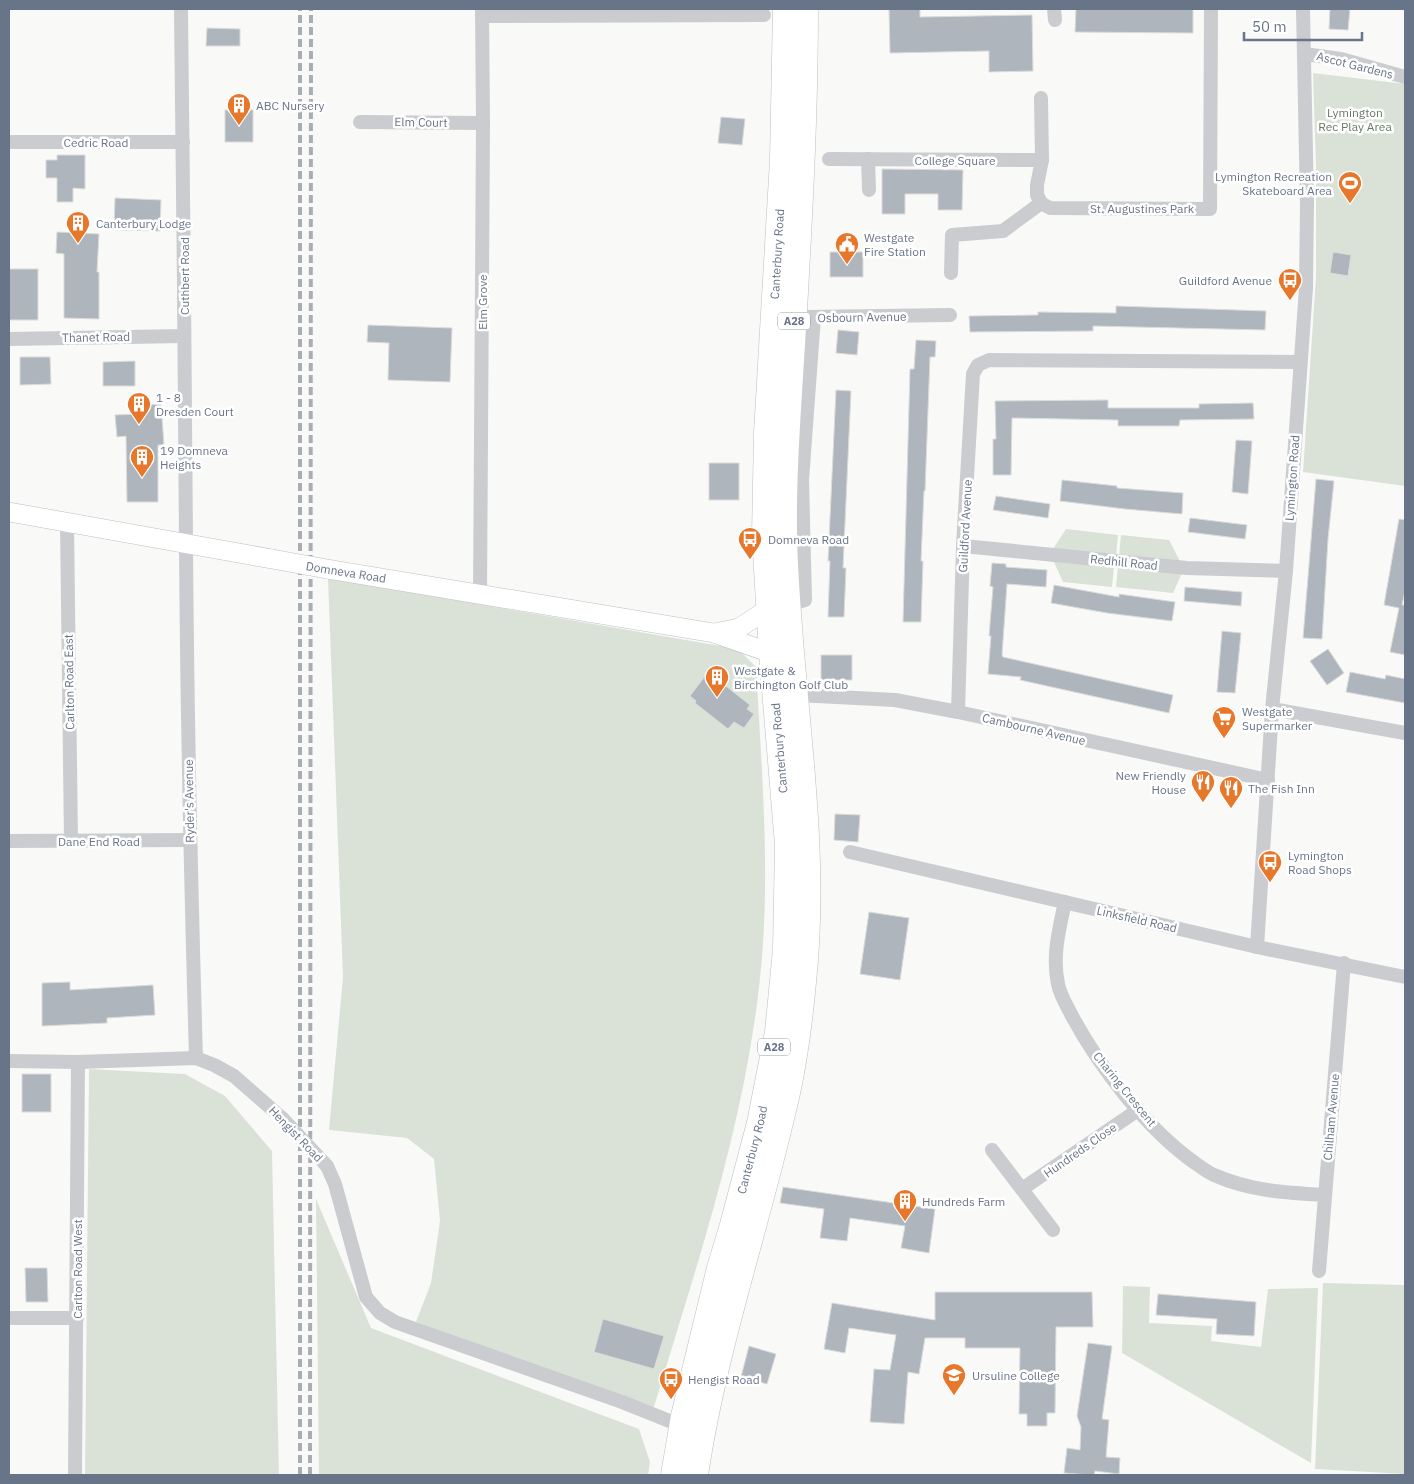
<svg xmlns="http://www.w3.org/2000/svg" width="1414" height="1484" viewBox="0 0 1414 1484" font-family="'IBM Plex Sans',sans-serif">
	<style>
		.green { fill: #dae2d8 }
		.building { fill: #aeb5bc; stroke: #dbdcd9 }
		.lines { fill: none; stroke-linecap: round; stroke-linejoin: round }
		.secondary-casing { stroke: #bcbfc5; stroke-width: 20 }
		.highway-casing { stroke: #bcbec2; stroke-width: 25 }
		.street { stroke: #caccd0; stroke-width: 14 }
		.secondary { stroke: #fff; stroke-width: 19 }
		.highway { stroke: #fff; stroke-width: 24 }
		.rail { stroke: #a9aeb5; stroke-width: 4; stroke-dasharray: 8 4; stroke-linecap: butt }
		.secondary-bridge-casing { stroke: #bcbfc5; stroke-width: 20; stroke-linecap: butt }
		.street-bridge { stroke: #caccd0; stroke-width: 14 }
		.secondary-bridge { stroke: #fff; stroke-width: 19 }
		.labels { text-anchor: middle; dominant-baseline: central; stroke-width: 5; stroke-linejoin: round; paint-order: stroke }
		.shield { fill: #fff; stroke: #959eac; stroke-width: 1 }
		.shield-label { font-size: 11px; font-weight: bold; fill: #687589 }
		.street-label { font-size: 12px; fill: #687589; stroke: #fff }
		.poi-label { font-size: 12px; fill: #687589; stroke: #fff; text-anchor: start }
		.park-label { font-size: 12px; fill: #647a63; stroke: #fff }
	</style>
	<rect width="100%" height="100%" fill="#f9faf7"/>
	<g class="green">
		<polygon points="1313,73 1405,84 1405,486 1303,472 1316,277 1316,167"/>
		<polygon points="1066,529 1118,535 1116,556 1053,549"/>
		<polygon points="1121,535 1169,540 1181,563 1119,556"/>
		<polygon points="1053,560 1114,566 1112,587 1063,582"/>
		<polygon points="1118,567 1182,573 1173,593 1116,587"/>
		<path d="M328,578L738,649L756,667C761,759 769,852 763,944C752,1105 699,1257 653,1410L416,1322L431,1283L440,1221L434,1159L407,1138L329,1130L343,977Z"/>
		<polygon points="89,1069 185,1074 225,1096 272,1151 279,1475 85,1475"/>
		<polygon points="316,1199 371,1328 639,1429 650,1462 648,1475 319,1475"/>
		<polygon points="1323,1283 1405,1285 1405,1474 1315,1469"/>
		<polygon points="1123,1286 1150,1287 1149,1323 1212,1326 1211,1341 1261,1347 1268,1289 1318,1288 1311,1463 1122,1353"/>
	</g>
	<g class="building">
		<polygon points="889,9 920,9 920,17 1032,15 1033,71 989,72 989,51 890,53"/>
		<polygon points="1076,9 1193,9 1193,33 1075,32"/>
		<polygon points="1330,9 1350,9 1348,30 1329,29"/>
		<polygon points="207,28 240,29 240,46 206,46"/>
		<rect x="225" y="110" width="28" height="32"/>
		<polygon points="721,117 745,119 742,145 718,143"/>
		<polygon points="57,155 85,155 85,189 73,188 73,202 57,202 57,178 46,178 46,160 57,160"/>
		<polygon points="882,169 963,170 962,210 938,210 938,194 905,194 905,214 882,214"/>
		<polygon points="115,198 161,200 160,231 114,230"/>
		<polygon points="57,232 99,234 97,272 99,272 99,319 64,318 64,254 56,253"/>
		<rect x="830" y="252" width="33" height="25"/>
		<polygon points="1333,252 1351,255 1348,276 1330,273"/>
		<rect x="9" y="269" width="29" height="51"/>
		<polygon points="1116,306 1266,311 1265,330 1093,326 1093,331 970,332 969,316 1038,315 1038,312 1116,313"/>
		<polygon points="368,325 452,328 450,382 388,380 389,343 367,342"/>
		<polygon points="838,330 859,332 857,355 836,353"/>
		<polygon points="916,340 936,341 935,357 930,357 925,491 924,491 921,561 923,561 921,622 903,622 910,369 914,369"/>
		<polygon points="20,357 50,357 51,384 20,385"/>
		<polygon points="135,361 135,386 103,386 103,362"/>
		<polygon points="836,390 851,391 843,568 846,568 844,617 828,617 830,561 828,561"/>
		<polygon points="1108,400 1108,408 1199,408 1199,404 1253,403 1254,419 1180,420 1179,426 1118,426 1118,420 1012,418 1011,475 993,475 993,439 996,439 995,401"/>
		<polygon points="161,404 164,445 158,445 158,502 127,502 126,436 117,437 115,415 137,414 137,406"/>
		<polygon points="1236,440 1252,441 1248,494 1232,492"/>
		<rect x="709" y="463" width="30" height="37"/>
		<polygon points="1316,479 1334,481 1328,539 1322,639 1303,638"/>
		<polygon points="1062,480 1117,486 1117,488 1183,493 1182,514 1125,509 1060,501"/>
		<polygon points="996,496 1050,504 1048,518 993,510"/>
		<polygon points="1190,518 1247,525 1245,539 1188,532"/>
		<polygon points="1399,519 1405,520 1405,590 1402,605 1405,605 1405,655 1390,652 1399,608 1384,605"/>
		<polygon points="992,563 1006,564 1006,567 1047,570 1046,587 1007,584 1002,655 1003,657 1173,695 1169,713 1020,680 1021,677 988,674 991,636 989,636 993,587 990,586"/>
		<polygon points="1054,585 1119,597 1119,594 1175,602 1172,621 1107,613 1051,603"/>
		<polygon points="1185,587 1242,592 1241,606 1184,601"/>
		<polygon points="1222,631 1241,633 1235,693 1217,692"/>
		<polygon points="1328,649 1344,673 1327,685 1310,661"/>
		<rect x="821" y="655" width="31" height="25"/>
		<polygon points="708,672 750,705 747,709 754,714 744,728 734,722 728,729 695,703 696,701 690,696"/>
		<polygon points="1350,672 1385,679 1386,675 1405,679 1405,703 1346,692"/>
		<polygon points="835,814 860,815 858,842 834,840"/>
		<polygon points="869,912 909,918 900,980 860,974"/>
		<polygon points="70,982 70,990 153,985 155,1015 107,1018 107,1023 42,1026 42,983"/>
		<rect x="22" y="1074" width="29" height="38"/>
		<polygon points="783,1187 935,1209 929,1253 901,1248 905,1226 850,1218 847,1241 820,1238 824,1209 780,1203"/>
		<polygon points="25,1268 47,1268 48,1302 26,1302"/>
		<polygon points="935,1292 1092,1292 1093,1327 1056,1327 1055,1413 1047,1413 1047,1426 1027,1426 1027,1414 1019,1414 1020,1348 965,1348 965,1338 925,1338 919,1374 908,1372 904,1424 870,1422 874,1369 890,1370 896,1335 849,1328 845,1353 824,1349 832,1303 935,1320"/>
		<polygon points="1158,1294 1256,1302 1254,1336 1216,1334 1217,1319 1156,1315"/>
		<polygon points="603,1319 664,1336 654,1369 594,1352"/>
		<polygon points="1088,1343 1112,1346 1102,1419 1109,1420 1106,1457 1120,1458 1119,1474 1095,1471 1094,1475 1091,1475 1064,1473 1067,1448 1080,1450 1081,1427 1077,1416"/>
		<polygon points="749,1346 776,1354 767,1384 741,1377"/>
	</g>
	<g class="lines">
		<g class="secondary-casing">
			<g id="secondary">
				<polyline points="9,512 272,559"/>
				<polyline points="327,569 714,633 771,653"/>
				<polyline points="715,633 739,628 768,609"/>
			</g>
		</g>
		<g class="highway-casing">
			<g id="highway">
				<path id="s1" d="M673,1475L683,1416L719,1268L732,1225L759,1123L777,1032L785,950L787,845L771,653L764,535L766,433L782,160L785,9"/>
				<path d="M696,1475C714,1353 755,1234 783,1114C794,1071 800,1026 804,982C820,832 788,685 785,536C784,467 790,397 794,328C800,222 806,115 806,9"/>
			</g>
		</g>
		<g class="street">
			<path d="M181,9C184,186 184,364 186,541C187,714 191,886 196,1058"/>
			<polyline points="1054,9 1055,20"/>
			<polyline points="482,16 764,15"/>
			<polyline points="1304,54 1341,59 1405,77"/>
			<polyline points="1041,98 1042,160 1037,185 1037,195 1041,203 1050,208 1210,209 1211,9"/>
			<polyline points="360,122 483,123"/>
			<polyline points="9,142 183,142"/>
			<polyline points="829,159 1042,160"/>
			<polyline points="868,159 869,190"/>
			<polyline points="951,273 952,235 1003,231 1041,203"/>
			<polyline points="806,317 950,315"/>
			<polyline points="9,339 184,336"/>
			<polyline points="67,523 71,841"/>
			<polyline points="963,546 1187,568 1286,571"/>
			<polyline points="480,595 483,123 482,9"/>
			<polyline points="788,605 805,600 802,480 814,317"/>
			<polyline points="797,695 895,700 958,712 1268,780"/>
			<polyline points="1272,709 1405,733"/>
			<polyline points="958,712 963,546 973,374 978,365 989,360 1300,362"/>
			<polyline points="9,841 190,840"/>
			<polyline points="850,852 1257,947 1405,977"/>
			<path d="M1065,902C1059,930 1052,956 1058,984C1060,995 1067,1006 1072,1016C1100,1068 1147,1129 1195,1163C1201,1167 1207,1172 1214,1175C1250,1191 1287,1193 1325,1195"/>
			<polyline points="1257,947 1272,709 1286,571 1306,288 1307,203 1303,9"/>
			<polyline points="9,1061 78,1062 196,1058 214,1065 234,1076 283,1119"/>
			<polyline points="992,1150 1053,1230"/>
			<polyline points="327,1166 335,1184 366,1297 380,1313 395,1322 622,1402 682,1426"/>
			<polyline points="1022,1189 1138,1110"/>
			<polyline points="1319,1271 1344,963"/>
			<polyline points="9,1318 77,1318"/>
			<polyline points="75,1475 78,1062"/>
		</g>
		<use href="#secondary" class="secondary"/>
		<use href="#highway" class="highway"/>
		<g class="rail">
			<polyline points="300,1475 300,9"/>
			<polyline points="310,1475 311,9"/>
		</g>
		<g class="secondary-bridge-casing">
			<polyline id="secondary-bridge" points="272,559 327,569"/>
		</g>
		<polyline class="street-bridge" points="283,1119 327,1166"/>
		<use href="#secondary-bridge" class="secondary-bridge"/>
	</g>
	<defs>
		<g id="building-pin" transform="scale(1.25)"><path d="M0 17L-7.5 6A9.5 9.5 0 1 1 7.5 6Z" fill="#e7772a" stroke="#fff"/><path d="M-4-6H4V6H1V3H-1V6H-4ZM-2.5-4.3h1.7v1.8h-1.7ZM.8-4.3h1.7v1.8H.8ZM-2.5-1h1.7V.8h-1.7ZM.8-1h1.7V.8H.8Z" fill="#fff"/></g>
		<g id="stadium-pin" transform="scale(1.25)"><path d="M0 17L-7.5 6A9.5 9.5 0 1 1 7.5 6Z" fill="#e7772a" stroke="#fff"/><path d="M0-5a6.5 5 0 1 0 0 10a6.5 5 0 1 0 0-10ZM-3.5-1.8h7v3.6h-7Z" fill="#fff"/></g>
		<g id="civic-pin" transform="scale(1.25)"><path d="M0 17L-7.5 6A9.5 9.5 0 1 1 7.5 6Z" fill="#e7772a" stroke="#fff"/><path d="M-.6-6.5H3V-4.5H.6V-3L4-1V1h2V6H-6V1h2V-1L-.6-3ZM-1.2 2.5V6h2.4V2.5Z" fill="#fff"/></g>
		<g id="bus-pin" transform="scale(1.25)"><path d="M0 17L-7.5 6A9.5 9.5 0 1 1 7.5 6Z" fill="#e7772a" stroke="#fff"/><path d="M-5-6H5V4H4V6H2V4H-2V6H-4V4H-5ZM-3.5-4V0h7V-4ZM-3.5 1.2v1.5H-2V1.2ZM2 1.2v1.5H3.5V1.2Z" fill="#fff"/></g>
		<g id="supermarket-pin" transform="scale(1.25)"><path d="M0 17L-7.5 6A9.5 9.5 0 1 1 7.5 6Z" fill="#e7772a" stroke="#fff"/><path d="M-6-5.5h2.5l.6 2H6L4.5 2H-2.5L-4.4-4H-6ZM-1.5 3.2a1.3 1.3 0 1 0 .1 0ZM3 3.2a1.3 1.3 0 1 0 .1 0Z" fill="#fff"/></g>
		<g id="restaurant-pin" transform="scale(1.25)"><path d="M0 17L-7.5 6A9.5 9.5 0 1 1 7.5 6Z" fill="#e7772a" stroke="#fff"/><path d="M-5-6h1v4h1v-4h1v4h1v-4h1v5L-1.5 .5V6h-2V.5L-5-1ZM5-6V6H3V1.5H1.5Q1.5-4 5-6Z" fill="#fff"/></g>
		<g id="school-pin" transform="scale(1.25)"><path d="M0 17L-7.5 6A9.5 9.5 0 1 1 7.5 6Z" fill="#e7772a" stroke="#fff"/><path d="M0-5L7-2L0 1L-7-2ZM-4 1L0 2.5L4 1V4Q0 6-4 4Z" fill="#fff"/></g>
	</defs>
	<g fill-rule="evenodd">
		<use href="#building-pin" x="239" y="105"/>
		<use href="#stadium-pin" x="1350" y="183"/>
		<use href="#building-pin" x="78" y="223"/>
		<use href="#civic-pin" x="847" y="244"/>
		<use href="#bus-pin" x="1290" y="280"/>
		<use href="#building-pin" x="139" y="404"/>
		<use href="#building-pin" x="142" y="457"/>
		<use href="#bus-pin" x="750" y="539"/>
		<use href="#building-pin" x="717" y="677"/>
		<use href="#supermarket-pin" x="1224" y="718"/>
		<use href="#restaurant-pin" x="1203" y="782"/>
		<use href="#restaurant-pin" x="1231" y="788"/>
		<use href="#bus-pin" x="1270" y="862"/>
		<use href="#building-pin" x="905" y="1201"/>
		<use href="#school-pin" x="954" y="1375"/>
		<use href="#bus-pin" x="671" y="1379"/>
	</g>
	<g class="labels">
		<g class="shield">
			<rect x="778" y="312.5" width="32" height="17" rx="4"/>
			<rect x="758" y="1038.5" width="32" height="17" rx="4"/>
		</g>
		<g class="shield-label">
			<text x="794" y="321">A28</text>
			<text x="774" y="1047">A28</text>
		</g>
		<g class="street-label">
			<text transform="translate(1355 65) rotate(14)">Ascot Gardens</text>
			<text transform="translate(421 122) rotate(1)">Elm Court</text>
			<text x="96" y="142">Cedric Road</text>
			<text x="955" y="160">College Square</text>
			<text x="1142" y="208">St. Augustines Park</text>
			<text stroke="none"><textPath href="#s1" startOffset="1235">Canterbury Road</textPath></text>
			<text transform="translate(184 276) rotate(-90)">Cuthbert Road</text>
			<text transform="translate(482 302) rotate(-90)">Elm Grove</text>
			<text transform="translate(862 317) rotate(-1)">Osbourn Avenue</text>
			<text transform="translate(96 337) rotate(-1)">Thanet Road</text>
			<text transform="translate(1292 478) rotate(-86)">Lymington Road</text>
			<text transform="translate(965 526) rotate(-87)">Guildford Avenue</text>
			<text transform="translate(1124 562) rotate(6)">Redhill Road</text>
			<text transform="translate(346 572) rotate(9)">Domneva Road</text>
			<text transform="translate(69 682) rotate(-91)">Carlton Road East</text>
			<text transform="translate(1034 729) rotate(13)">Cambourne Avenue</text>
			<text transform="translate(779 748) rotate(-95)">Canterbury Road</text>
			<text transform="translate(189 801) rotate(-91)">Ryder's Avenue</text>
			<text x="99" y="841">Dane End Road</text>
			<text transform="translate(1137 919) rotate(13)">Linksfield Road</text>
			<text transform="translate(1125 1089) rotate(51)">Charing Crescent</text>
			<text transform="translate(1331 1117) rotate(-85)">Chilham Avenue</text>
			<text transform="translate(296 1134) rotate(46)">Hengist Road</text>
			<text stroke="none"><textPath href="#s1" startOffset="335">Canterbury Road</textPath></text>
			<text transform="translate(1080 1150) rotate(-35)">Hundreds Close</text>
			<text transform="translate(77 1269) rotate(-90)">Carlton Road West</text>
		</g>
		<g class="poi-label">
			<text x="256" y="105">ABC Nursery</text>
			<text x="1332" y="176" text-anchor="end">Lymington Recreation<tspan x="1332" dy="14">Skateboard Area</tspan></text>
			<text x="96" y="223">Canterbury Lodge</text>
			<text x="864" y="237">Westgate<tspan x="864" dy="14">Fire Station</tspan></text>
			<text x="1272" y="280" text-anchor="end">Guildford Avenue</text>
			<text x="156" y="397">1 - 8<tspan x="156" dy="14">Dresden Court</tspan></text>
			<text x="160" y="450">19 Domneva<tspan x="160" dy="14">Heights</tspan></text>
			<text x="768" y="539">Domneva Road</text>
			<text x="734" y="670">Westgate &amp;<tspan x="734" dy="14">Birchington Golf Club</tspan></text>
			<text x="1242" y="711">Westgate<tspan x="1242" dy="14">Supermarker</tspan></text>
			<text x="1186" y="775" text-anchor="end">New Friendly<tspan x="1186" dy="14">House</tspan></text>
			<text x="1248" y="788">The Fish Inn</text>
			<text x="1288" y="855">Lymington<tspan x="1288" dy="14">Road Shops</tspan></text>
			<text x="922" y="1201">Hundreds Farm</text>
			<text x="972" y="1375">Ursuline College</text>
			<text x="688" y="1379">Hengist Road</text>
		</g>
		<g class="park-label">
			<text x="1355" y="112">Lymington<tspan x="1355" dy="14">Rec Play Area</tspan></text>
		</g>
	</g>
	<rect width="1414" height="1484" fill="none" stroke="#687589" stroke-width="20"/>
	<path d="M1244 32v8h118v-8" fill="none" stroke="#687589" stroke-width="2.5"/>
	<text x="1252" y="32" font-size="15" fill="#687589" stroke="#ffffff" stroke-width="4" paint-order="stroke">50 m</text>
</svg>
